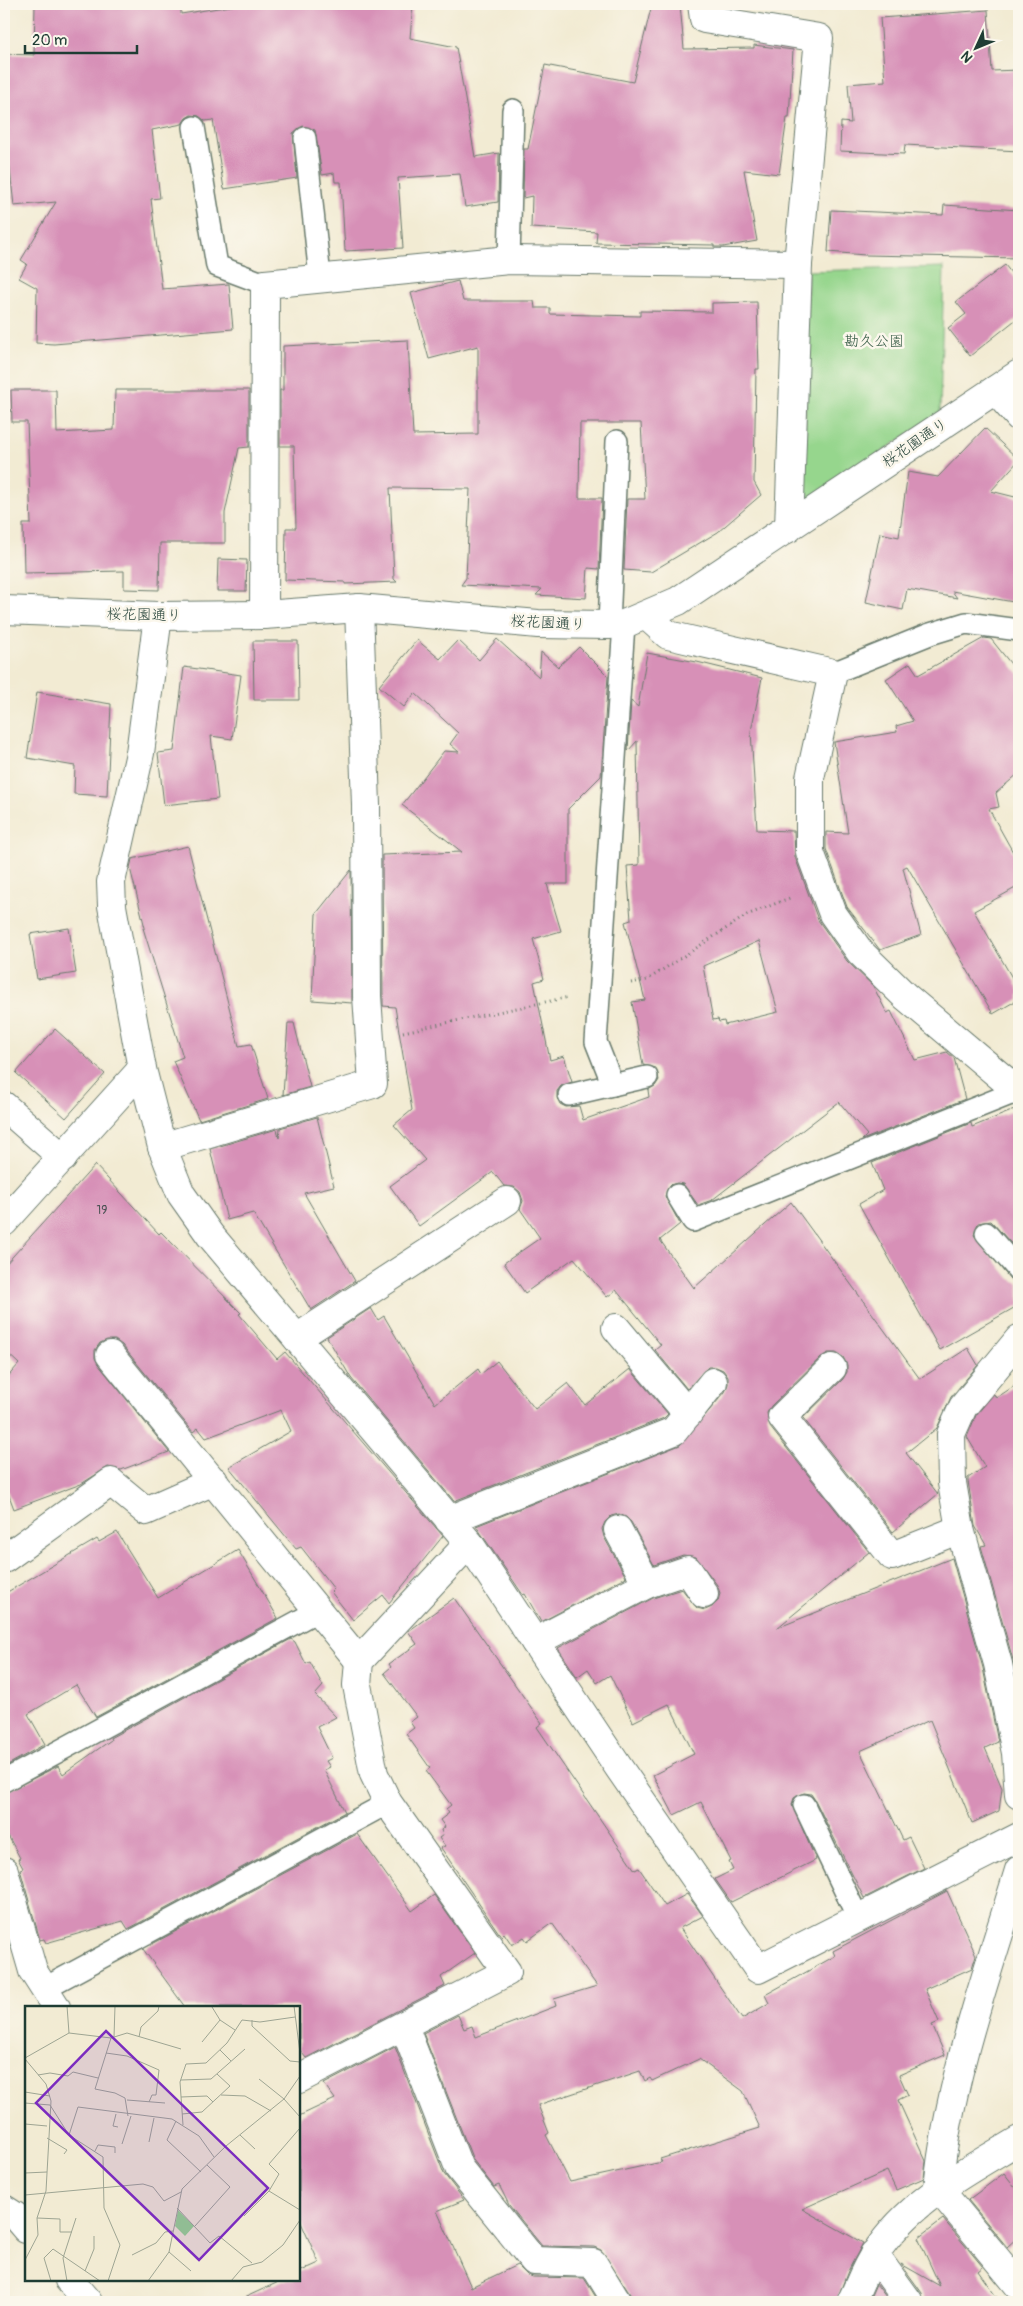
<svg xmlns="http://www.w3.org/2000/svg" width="1023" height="2306" viewBox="0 0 1023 2306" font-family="Pangolin,'Klee One',sans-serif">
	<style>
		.green { fill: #96d68d; stroke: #5a8a60 }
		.building { fill: #d790b7; fill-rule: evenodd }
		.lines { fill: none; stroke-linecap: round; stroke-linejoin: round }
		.lane-casing { stroke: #697a6c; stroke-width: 24 }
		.street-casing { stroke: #697a6c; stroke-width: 30 }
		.path { stroke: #697a6c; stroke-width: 3; stroke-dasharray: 1 4; stroke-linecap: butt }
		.lane { stroke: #fff; stroke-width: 21 }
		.street { stroke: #fff; stroke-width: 28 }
		.labels { text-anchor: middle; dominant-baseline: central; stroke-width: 5; stroke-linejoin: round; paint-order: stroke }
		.number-label { font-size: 12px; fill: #4d5255 }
		.park-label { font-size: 15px; fill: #375c46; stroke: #fbf7ec }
		.street-label { font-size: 15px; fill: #1f3d34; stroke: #fbf7ec }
		.inset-road { fill: none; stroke: #9ea593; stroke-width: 1 }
		.view { fill: #7b2cbf; fill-opacity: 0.15; stroke: #7b2cbf; stroke-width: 2.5 }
		.inset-edge { fill: none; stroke: #1f3d34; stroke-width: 2.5 }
	</style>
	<rect width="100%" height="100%" fill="#fbf7ec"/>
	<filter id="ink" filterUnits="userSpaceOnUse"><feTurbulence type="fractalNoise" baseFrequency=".02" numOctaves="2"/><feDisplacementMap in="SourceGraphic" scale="10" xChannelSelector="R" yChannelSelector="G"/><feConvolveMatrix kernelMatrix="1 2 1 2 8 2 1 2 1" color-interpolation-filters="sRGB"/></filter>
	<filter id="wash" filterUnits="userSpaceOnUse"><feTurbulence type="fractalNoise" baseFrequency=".0096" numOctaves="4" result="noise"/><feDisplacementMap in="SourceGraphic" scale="20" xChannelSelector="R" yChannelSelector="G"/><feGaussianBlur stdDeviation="1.12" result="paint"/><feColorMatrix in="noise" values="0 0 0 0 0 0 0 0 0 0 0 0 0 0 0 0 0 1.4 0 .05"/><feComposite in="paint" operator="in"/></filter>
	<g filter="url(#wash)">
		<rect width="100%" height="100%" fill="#f2ebd3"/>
		<polygon class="green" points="944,267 940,412 804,505 808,271"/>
		<g id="blocks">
			<g class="building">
				<polygon points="35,4 181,4 181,14 243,4 413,4 410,38 456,47 475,157 499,153 498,202 465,207 460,174 398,178 403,248 345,251 341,182 335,182 334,173 322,175 315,130 303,126 293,133 297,178 224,189 213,120 205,121 199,116 191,115 186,118 182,124 152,130 160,198 151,199 162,289 229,284 233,329 54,344 36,343 37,288 19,278 27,264 21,260 56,202 14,206 4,114 4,54 34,55"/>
				<polygon points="652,4 680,4 684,49 754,48 754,45 793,50 789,118 787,118 779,174 744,170 757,241 723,247 714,247 714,245 596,243 597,232 531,228 532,196 523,198 524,149 528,149 545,65 633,82"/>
				<polygon points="988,10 992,71 1019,70 1019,151 905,145 904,154 840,151 841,122 851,123 848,84 885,81 880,18"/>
				<polygon points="944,205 1019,210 1019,258 865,255 828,252 831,210 943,215"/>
				<polygon points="1005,265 1019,283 1019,317 970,356 948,328 966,314 956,302"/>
				<polygon points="458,281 463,301 534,301 535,308 550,308 550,314 640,316 640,311 712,312 712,303 757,302 759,369 756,369 754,482 761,495 718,532 651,572 624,570 627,499 645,499 641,423 580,423 579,498 602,498 599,569 588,568 586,598 536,595 542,589 461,585 466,578 470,489 390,488 394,579 397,582 345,584 345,582 285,580 286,528 296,528 294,446 280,446 280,390 283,390 283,346 408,340 413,435 478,434 478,346 429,359 411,293"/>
				<polygon points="11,390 56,390 57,433 114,430 115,390 249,390 249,447 239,448 225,513 225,543 160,543 159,590 124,589 124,571 24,573 23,524 31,524 27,422 12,422"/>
				<polygon points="985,428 1019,460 991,491 1019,498 1019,603 952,591 957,598 907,589 903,610 866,602 880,533 899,537 908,472 938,477"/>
				<polygon points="218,559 247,560 246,591 217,591"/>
				<polygon points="984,638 991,639 1019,674 1019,773 996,793 999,807 989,809 1019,863 1019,886 974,911 1019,990 1019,999 993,1014 907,866 903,868 921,935 880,950 847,907 826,849 826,832 848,833 834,742 897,732 896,726 913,721 886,679 910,663 918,675"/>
				<path d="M497,639L539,677L541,652L558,667L579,647L608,676L601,776L568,809V884H547L561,931L533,939L544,979L534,982L550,1060L564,1056L572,1082L561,1086L557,1091V1098L560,1104L566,1107L579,1106L583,1120L649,1097L648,1090L655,1086L659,1080L656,1068L643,1065L632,1002L645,1000L625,922L631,920L627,866L639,865L637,741L628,751L631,701L638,707L647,653L697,662L762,678L751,731L757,830L794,831L795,857L818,920L847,961L873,986L887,1013L891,1011L915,1060L947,1052L954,1058L965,1099L862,1140L867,1135L839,1102L712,1200L698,1205L683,1184L677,1183L670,1185L665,1196L680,1224L660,1240L694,1288L791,1202L920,1379L968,1348L978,1365L951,1397L937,1428L906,1453L938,1494L893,1532L803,1418L843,1379L847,1372V1365L843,1357L836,1353H828L821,1357L771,1406L767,1413L770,1427L869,1552L777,1628L952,1558L983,1668L998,1742L985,1748L1002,1788L999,1811L972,1823L930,1720L860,1751L903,1840L909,1837L924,1868L864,1898L815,1800L811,1794L804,1793L794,1798L792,1805L816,1860L731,1902L715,1879L733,1870L729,1862L731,1861L701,1802L674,1815L653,1775L694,1754L669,1704L633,1722L610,1675L597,1683L588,1669L577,1677L558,1648L653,1598L682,1589L697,1608L705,1610L712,1607L718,1601L720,1593L717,1585L696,1557L683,1555L654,1565L631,1522L626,1517L619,1514L611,1516L605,1522L602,1529L604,1537L626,1577L541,1622L525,1594L523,1595L476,1526L680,1445L725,1392L728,1384V1377L723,1370L716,1367H708L687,1389L655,1350L661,1345L616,1290L607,1297L574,1258L525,1293L504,1263L540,1238L520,1209L523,1201L520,1192L514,1187L504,1186L493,1172L419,1226L390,1186L425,1160L394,1125L412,1110L395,1007L383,1006L382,855L462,852L402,805L444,751L459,752L450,744L458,733L415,693L404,707L379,686L417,640L440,659L458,640L479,660ZM759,941L778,1012L725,1025L724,1021L719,1022L718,1019L713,1020L703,966Z"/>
				<polygon points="253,641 298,641 299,700 254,700"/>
				<polygon points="184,667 241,675 232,739 211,736 218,799 164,805 158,753 174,751"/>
				<polygon points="37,692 111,704 107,796 74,794 75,766 27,758"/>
				<polygon points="188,846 239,1046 251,1044 268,1099 199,1120 173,1061 183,1057 143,928 145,928 130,868 132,859"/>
				<polygon points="351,870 352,1003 312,1000 316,914"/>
				<polygon points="69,928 76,973 37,979 30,934"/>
				<polygon points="288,1023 294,1023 310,1087 283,1095"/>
				<polygon points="55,1029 105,1074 66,1118 16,1073"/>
				<polygon points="1019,1108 1019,1252 991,1221 978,1223 974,1235 1010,1279 1019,1283 1019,1305 940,1350 859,1204 883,1190 872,1163 971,1123 972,1127"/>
				<polygon points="317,1117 334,1186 304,1193 355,1281 311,1310 253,1213 227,1220 210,1149 277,1129 279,1138 280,1128"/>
				<polygon points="95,1165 159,1234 161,1232 241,1313 239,1314 277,1359 285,1352 443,1536 389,1603 383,1595 353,1620 331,1592 334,1589 301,1547 296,1549 229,1467 291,1431 281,1410 206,1438 198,1428 193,1432 122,1345 115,1340 107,1340 100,1343 95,1350 95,1358 98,1364 169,1452 121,1470 108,1467 81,1484 14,1509 4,1482 4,1381 19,1364 4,1350 4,1266"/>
				<polygon points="371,1308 378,1320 384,1316 435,1404 478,1369 481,1374 497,1361 535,1409 568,1383 585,1405 630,1369 668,1414 664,1418 454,1501 351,1378 327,1337"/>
				<polygon points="1019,1383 1019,1690 1013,1660 981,1546 986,1545 975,1526 968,1481 968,1478 985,1467 967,1437 976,1415 994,1394 996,1398"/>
				<polygon points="117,1532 158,1598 238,1550 278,1618 96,1717 76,1685 28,1714 45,1744 4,1767 4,1594 97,1539 99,1542"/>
				<path d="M454,1598L542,1723L537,1727L635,1870L639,1868L665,1906L687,1894L703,1916L680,1928L742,2019L769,2003L765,1995L835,1956L833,1951L947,1891L976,1955L972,1968L925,1989L939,2022L932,2025L945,2055L899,2075L908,2095L898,2100L926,2161L924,2178L896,2190L887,2171L802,2209L863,2243L848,2271L836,2302H633L630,2294L601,2250L594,2247L542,2246L509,2205L499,2185L494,2187L473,2160L423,2033L458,2015L464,2029L472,2026L476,2037L556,2006L554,1999L597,1986L552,1923L527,1941L524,1937L512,1945L504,1933L501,1936L441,1848L445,1846L439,1838L443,1835L441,1830L445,1827L440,1820L449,1813L446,1809L451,1805L426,1771L430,1768L406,1734L414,1728L410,1722L417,1717L384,1673L391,1667L389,1664L417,1644L408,1631L410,1630ZM699,2059L743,2091L760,2128L660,2159L662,2162L570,2182L546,2135L549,2133L538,2105L640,2071L645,2081L650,2078L652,2081Z"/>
				<polygon points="291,1639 295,1642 306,1664 310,1662 323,1686 315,1695 336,1717 317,1727 332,1758 326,1761 330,1767 324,1770 345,1812 128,1929 123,1921 46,1943 44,1939 40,1940 20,1869 23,1868 18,1859 20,1858 4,1828 4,1793 58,1766 63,1774 111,1740 110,1738"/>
				<polygon points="357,1834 412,1911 434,1895 475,1953 441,1977 445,1986 306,2058 299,2049 299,2007 185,2007 143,1949"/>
				<polygon points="395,2047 444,2174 464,2200 437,2211 471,2287 517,2265 527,2275 533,2277 584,2278 599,2302 235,2302 283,2280 299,2280 299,2272 319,2263 299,2218 299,2116 335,2099 324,2084"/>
				<polygon points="1004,2173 1019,2192 1019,2236 1007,2247 968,2200"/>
				<polygon points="943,2219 983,2267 978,2271 1000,2302 924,2302 922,2293 901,2264 940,2286 918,2238"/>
				<polygon points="876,2284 890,2302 868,2302"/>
			</g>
		</g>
	</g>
	<g filter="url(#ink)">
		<use href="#blocks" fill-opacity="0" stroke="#697a6c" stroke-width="1"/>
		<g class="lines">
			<g class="lane-casing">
				<g id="lane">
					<polyline points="194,127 217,266 265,284"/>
					<polyline points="305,138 320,277"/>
					<polyline points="509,260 513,110"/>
					<polyline points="609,625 617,441"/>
					<polyline points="833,673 930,634 966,623 1019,630"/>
					<polyline points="613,1085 596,1042 624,624"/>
					<polyline points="569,1095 647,1077"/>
					<polyline points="677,1195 693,1221 1018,1091"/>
					<polyline points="986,1233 1019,1271"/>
					<polyline points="4,1781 319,1610"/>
					<polyline points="804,1805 858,1918"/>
					<polyline points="43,1989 388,1803"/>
				</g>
			</g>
			<g class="street-casing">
				<g id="street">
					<polyline points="702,4 704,19 819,38 798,264 789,528"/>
					<polyline points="995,390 1019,417"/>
					<polyline points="4,610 158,616 264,615 359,608 538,624 609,625 624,624 678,601 1019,374"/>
					<polyline points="264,615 265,284 509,260 798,264"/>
					<polyline points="158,616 140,753 111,882 112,906 142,1069 162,1147 181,1194 210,1235 469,1543 619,1768 758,1969 1019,1837"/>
					<polyline points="647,616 668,635 833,673 810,778 810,852 833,914 860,952 905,996 1019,1092"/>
					<polyline points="4,1106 63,1158"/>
					<polyline points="162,1147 373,1084 367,996 366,805 359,608"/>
					<polyline points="4,1222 142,1069"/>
					<polyline points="616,1328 688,1414"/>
					<polyline points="297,1338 507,1201"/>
					<polyline points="1019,1339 963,1407 951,1434 952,1483 960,1529 998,1664 1016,1753 1019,1795"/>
					<polyline points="110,1355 359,1661"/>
					<polyline points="832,1368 782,1417 892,1556 960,1529"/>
					<polyline points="449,1520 674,1431 713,1382"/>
					<polyline points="4,1559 111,1482 146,1511 214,1481"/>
					<polyline points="647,1584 688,1570 704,1594"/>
					<polyline points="535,1642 647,1584 618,1530"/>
					<path d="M1019,1870C987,1975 949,2079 938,2188L1019,2286"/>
					<polyline points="4,1871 33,1971 56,2007"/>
					<polyline points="404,2026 459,2168 534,2261 593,2263 617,2302"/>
					<polyline points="299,2079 507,1972 388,1803 374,1774 357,1685 359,1661 469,1543"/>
					<polyline points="4,2209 15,2216 26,2229"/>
					<polyline points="874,2254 909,2302"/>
					<polyline points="69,2280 88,2302"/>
					<path d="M851,2302C859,2286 865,2268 875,2254C910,2200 966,2172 1019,2140"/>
				</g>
			</g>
			<g class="path">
				<polyline points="631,983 647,980 747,915 792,897"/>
				<polyline points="403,1032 569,997"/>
			</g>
			<use href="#lane" class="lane"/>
			<use href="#street" class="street"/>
		</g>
	</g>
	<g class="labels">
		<g class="number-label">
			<text x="102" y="1210">19</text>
		</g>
		<g class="park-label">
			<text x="874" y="341">勘久公園</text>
		</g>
		<g class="street-label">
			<text transform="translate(915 443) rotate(-34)">桜花園通り</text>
			<text transform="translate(144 615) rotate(1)">桜花園通り</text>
			<text transform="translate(548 623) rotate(3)">桜花園通り</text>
		</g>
	</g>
	<g transform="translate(25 2006)">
		<rect width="275" height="275" fill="#f2ebd3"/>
		<path d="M153,204L169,220L160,230L150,220Z" fill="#96d68d"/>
		<path class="inset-road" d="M42,0L44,27M269,0L275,47M187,1L195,14L210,24M227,14V20L265,55L275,56M89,31L90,0M114,31L116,21L133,5L134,0M86,32L70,83L90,87L100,92L103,110M177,36L195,14M195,44L206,55M81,47L102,50L134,64L131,89H127L124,96M0,52L44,27L86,32L102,27L156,43M0,53L21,78L26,95L21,185L12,212L13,229L0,254M13,69L25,67L43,70L48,66L73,72M234,73L259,93L275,111M156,74L186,73L220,43M0,86L25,90M196,89L220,90L246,105M156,91L182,90L188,96M102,94L140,97M0,97L25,99L44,129L78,151L79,202L95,239L83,275M91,108L88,120L93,121M157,108L177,106L205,80L192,68M151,115L142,134L176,166M0,118L22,120M158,119L155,76L161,58L181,57L202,37L217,14L235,16L270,11M44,129L53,101L147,113L174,130L189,151M215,129L230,143M22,132L42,144L39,148M124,136L129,112M97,138L106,110M70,145L73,139L90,141V147M0,167L22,166M244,185L275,204M0,189L118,178L128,181L139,195L156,186M152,202L185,237L194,230L227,257M219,210L244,185L254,168L244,158L275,122M12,212L35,213V226H47M170,220L205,181L182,159M144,246L166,265M107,249L131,237L140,226L148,225M60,265L69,243V230M26,275L19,252L28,243L75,275M42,275L38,252L51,212M123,275L144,246L157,183L201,140L259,93L275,70M206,275L218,261L237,256L258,239L275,214"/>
		<path class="view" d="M81,25L243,182L174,254L11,97Z"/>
		<rect width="275" height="275" class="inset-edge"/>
	</g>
	<rect width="1023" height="2306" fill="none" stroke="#fbf7ec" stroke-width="20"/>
	<g transform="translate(976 48) rotate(226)" stroke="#fbf7ec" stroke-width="4" paint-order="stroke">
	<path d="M0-4L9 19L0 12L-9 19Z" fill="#1f3d34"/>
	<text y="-8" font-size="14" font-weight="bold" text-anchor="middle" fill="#1f3d34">N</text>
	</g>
	<path d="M25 45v8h112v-8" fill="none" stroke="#1f3d34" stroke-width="2.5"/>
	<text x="32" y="45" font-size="15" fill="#1f3d34" stroke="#fbf7ec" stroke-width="4" paint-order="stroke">20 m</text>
</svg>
